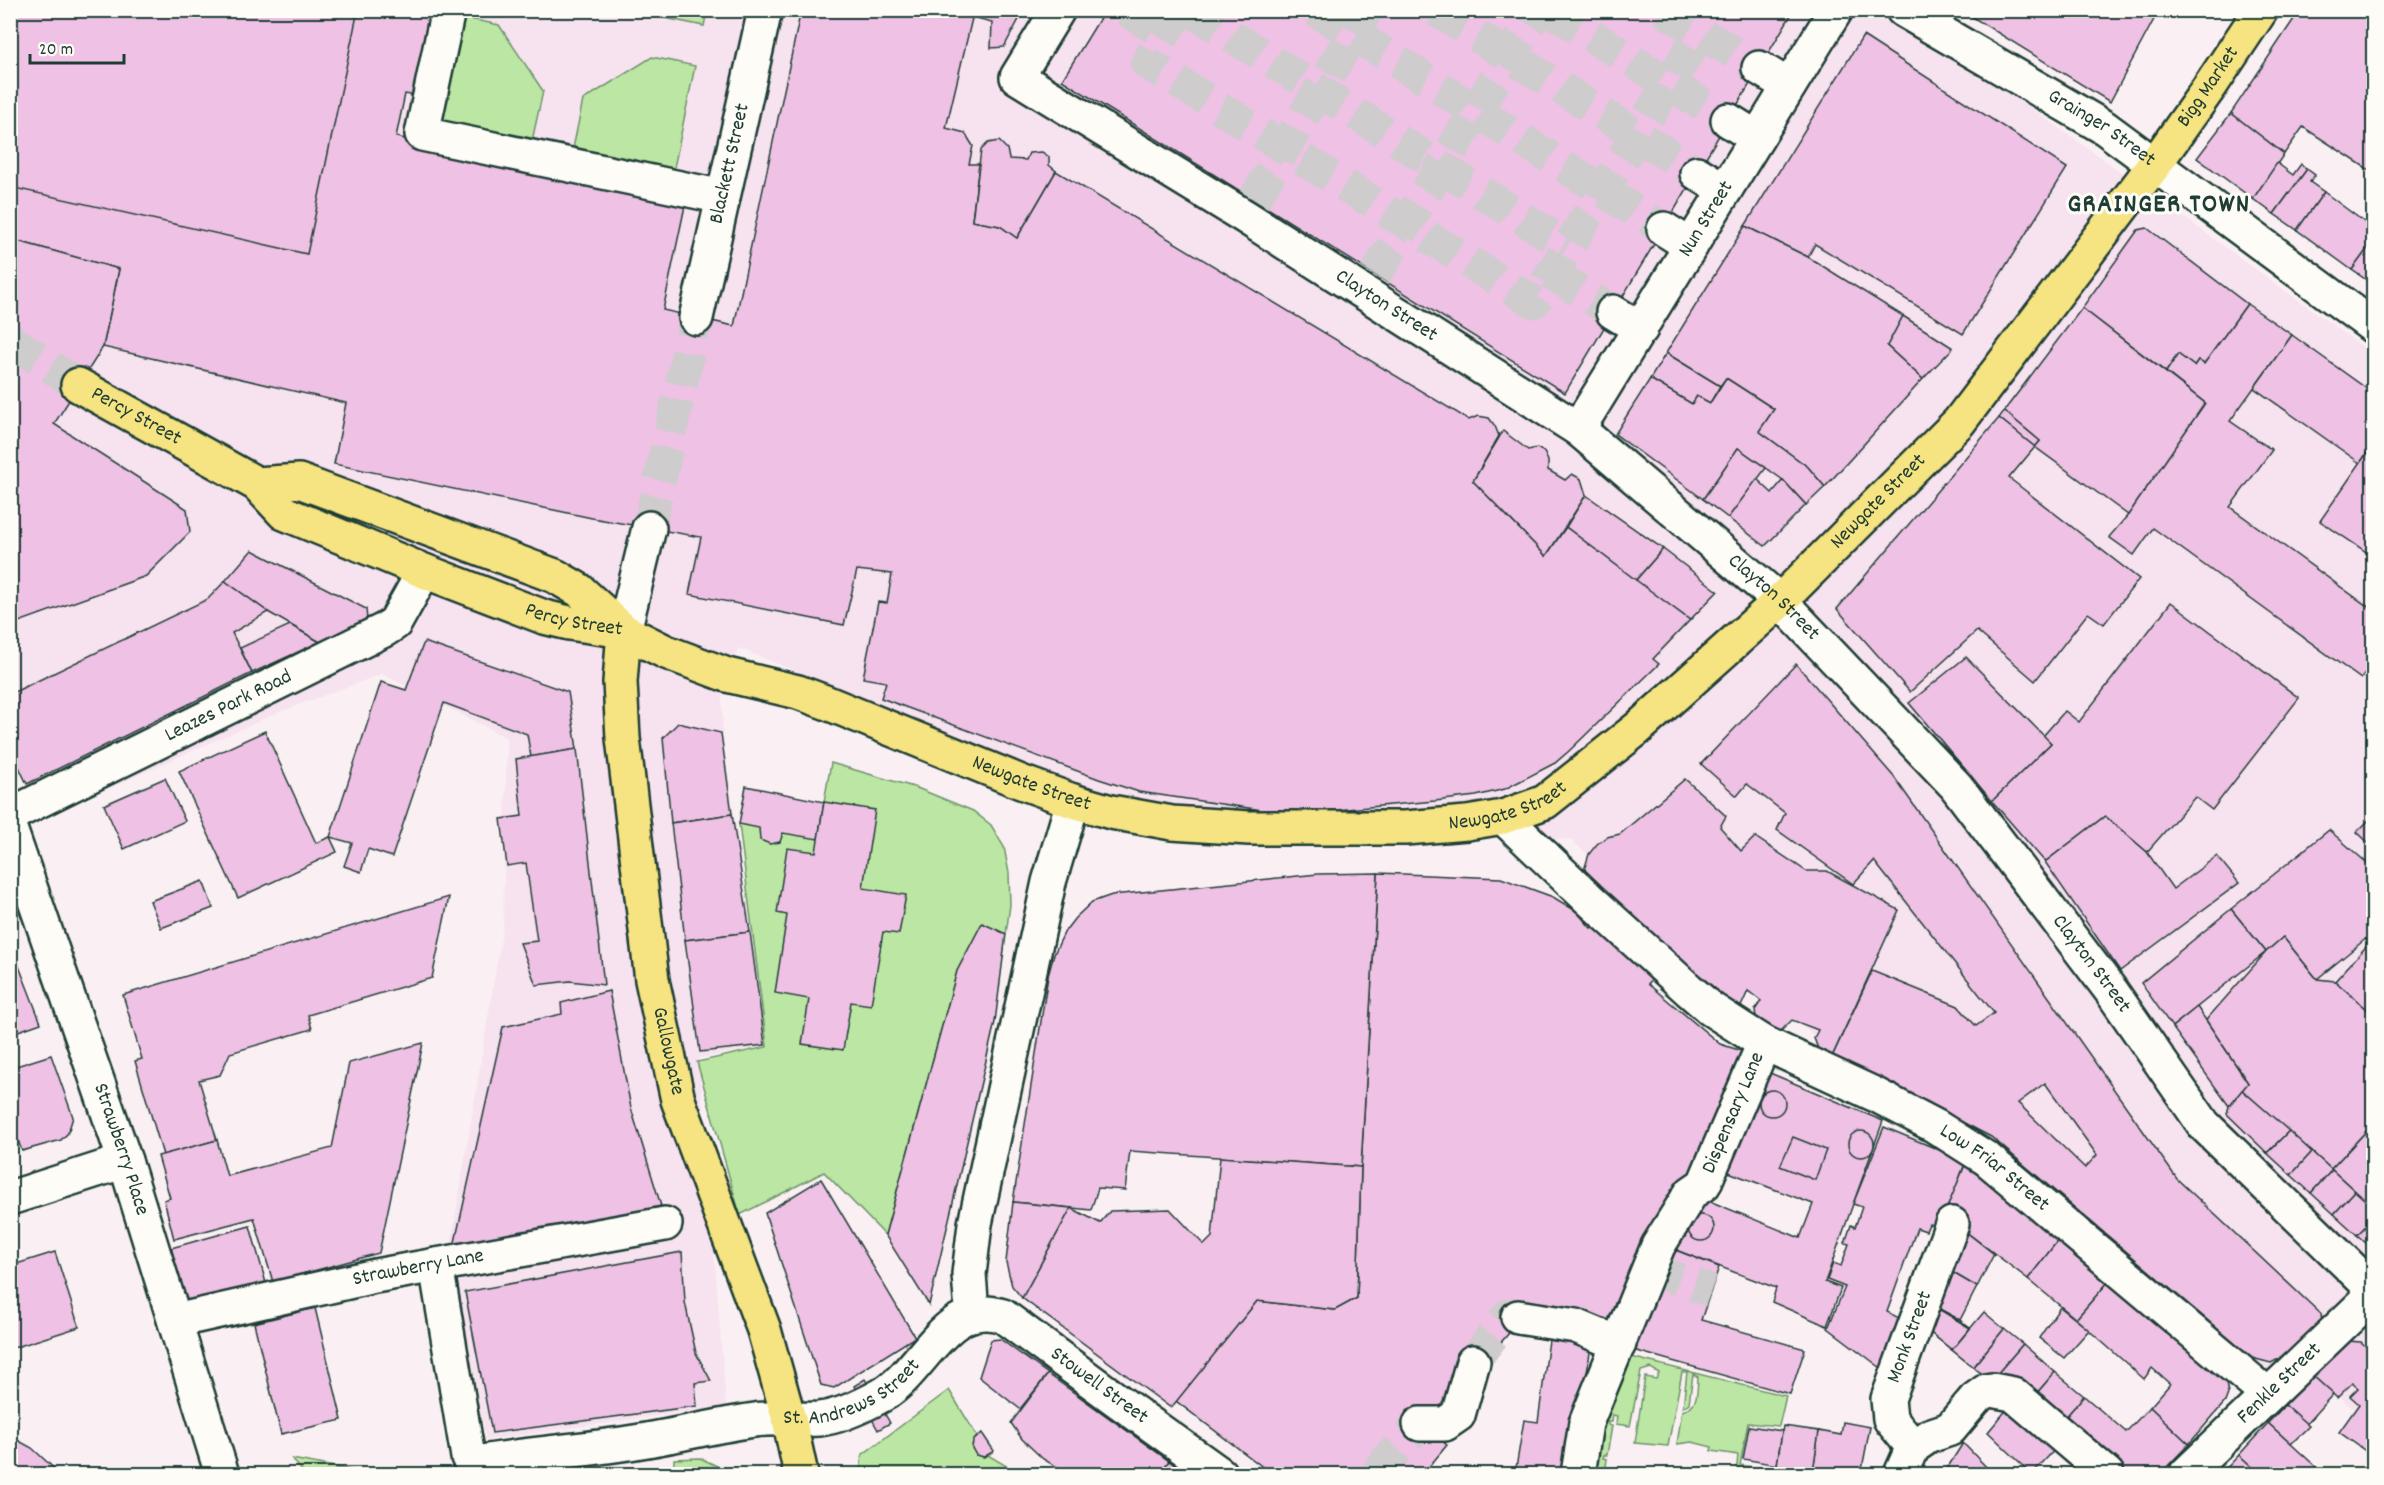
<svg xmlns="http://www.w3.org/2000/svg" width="2384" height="1485" viewBox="0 0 2384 1485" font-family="Dekko,sans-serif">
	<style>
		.built { fill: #f7e2ef }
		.green { fill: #bce6a3; stroke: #6e926c; stroke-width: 1.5 }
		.building { fill: #efc1e5; stroke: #1f3d34; stroke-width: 1.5; fill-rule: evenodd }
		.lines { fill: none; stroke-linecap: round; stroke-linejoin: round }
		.minor-tunnel { stroke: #cecccd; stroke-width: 33; stroke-dasharray: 33 16; stroke-linecap: butt }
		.major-tunnel { stroke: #cecccd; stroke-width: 33; stroke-dasharray: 33 16; stroke-linecap: butt }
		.minor-casing { stroke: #1f3d34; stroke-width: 38 }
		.major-casing { stroke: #1f3d34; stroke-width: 38 }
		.minor { stroke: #fdfcf7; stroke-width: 33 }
		.major { stroke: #f6e381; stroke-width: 33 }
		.labels { text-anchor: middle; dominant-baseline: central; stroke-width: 6; stroke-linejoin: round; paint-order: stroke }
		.street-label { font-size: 21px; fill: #1f3d34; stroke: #fdfcf7 }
		.district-label { font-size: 27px; font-weight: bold; letter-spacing: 1.5px; fill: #1f3d34; stroke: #fdfcf7 }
	</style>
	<rect width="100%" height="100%" fill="#faf0f3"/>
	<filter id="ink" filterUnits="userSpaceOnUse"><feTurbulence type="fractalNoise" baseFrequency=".0167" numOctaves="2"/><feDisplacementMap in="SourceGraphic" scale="12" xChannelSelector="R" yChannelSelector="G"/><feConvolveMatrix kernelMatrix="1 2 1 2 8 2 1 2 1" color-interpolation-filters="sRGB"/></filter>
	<g filter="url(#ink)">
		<polygon class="built" points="10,11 1893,11 2099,156 2373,354 2373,1413 2367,1420 2312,1375 2281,1410 1570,840 1217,813 1136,799 1055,776 738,648 722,698 723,738 767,1047 699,1058 726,1406 486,1440 450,1250 503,925 507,738 382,674 282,711 53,813 10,742"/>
		<g class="green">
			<polygon points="656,11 707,11 704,26 660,17"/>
			<polygon points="460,17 499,25 543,91 530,150 436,130"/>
			<polygon points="652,57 695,66 674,168 671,172 571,158 583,100"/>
			<polygon points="831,763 917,788 973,811 991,825 1004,847 1009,873 1010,905 1006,934 982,924 957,971 885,1235 824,1172 740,1215 697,1062 767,1047 739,824 824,802"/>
			<path d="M1623,1355L1786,1396L1779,1426L1748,1423L1740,1465L1794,1474H1736L1738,1455L1711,1451L1712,1447L1692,1442L1677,1444L1682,1411C1699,1406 1697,1392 1698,1377L1693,1374L1689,1403L1683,1407L1687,1372H1682L1668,1446L1635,1443L1645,1377L1656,1379L1659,1373L1651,1368L1641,1371L1630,1426L1616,1424L1617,1416L1613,1415L1612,1422H1608V1425L1612,1426L1607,1455H1604L1603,1458L1607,1459L1605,1474H1587Z"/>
			<polygon points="949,1390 977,1436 972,1444 976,1455 983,1457 988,1455 1020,1474 860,1474 862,1455"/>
			<polygon points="700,1458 734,1474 674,1474 674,1459"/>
			<polygon points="292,1459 372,1474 305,1474"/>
		</g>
		<g class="building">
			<polygon points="10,10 436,10 417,96 405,94 396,137 686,201 663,310 734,326 801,10 974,10 946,128 965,133 973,146 969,164 979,164 972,221 1000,226 1017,238 1056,171 1469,420 1478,416 1489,418 1495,426 1499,436 1473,481 1546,556 1566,527 1690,620 1653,659 1659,664 1569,751 1555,763 1505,789 1476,796 1435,801 1314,812 1276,812 1139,792 1099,779 881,698 886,682 863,678 878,602 887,603 892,574 857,570 844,625 689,594 701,537 592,518 334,464 346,403 103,347 119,269 10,239"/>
			<polygon points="10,10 358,10 307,254 10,187"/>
			<polygon points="974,10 1024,10 1004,47 991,48 992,22 972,17"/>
			<polygon points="1105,10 1794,10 1565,393 1062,80"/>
			<polygon points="1961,10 2159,10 2110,102"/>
			<polygon points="2300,10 2374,10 2374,173 2303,127 2284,154 2231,113"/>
			<polygon points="1863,36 2067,168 1963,334 1815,244 1808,257 1745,226"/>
			<polygon points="2231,113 2284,154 2253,199 2197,158"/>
			<polygon points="999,141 1007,149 1009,159 1026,160 1029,153 1042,152 1049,157 1049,165 1056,171 1017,238 1000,226 972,221 981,150 988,143"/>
			<polygon points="2277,163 2293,175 2301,164 2307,169 2274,214 2253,199"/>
			<polygon points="2307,169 2315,175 2310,182 2324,192 2297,230 2274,214"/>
			<polygon points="2324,192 2367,224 2374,215 2374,240 2352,270 2297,230"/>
			<polygon points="1745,226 1808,257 1903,316 1887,346 1923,379 1825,487 1808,467 1759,431 1774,409 1726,378 1720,386 1666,353"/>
			<polygon points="2147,228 2247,304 2204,364 2198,360 2194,366 2178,354 2166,372 2082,308 2138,230"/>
			<polygon points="10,239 119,269 103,347 54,424 187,509 190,532 146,576 19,622 10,615"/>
			<polygon points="2374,240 2374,285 2352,270"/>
			<polygon points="2247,304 2292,335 2230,421 2272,450 2230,507 2374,611 2374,662 2361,679 2153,528 2134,555 2109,537 2128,515 2205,403 2166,372 2178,354 2194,366 2198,360 2204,364"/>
			<polygon points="2082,308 2205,403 2128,515 2035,447 2040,441 2004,411"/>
			<polygon points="1903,316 1953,348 1923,379 1887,346"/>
			<polygon points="2292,335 2374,394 2374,443 2360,463 2254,388"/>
			<polygon points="1666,353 1720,386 1710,403 1697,396 1692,404 1650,379"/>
			<polygon points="1726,378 1774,409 1759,431 1808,467 1825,487 1806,505 1783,480 1738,448 1703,499 1615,434 1650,379 1692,404 1697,396 1710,403"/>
			<polygon points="2004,411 2040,441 2035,447 1999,418"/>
			<polygon points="1999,418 2035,447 2009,478 2139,579 2104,624 2088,613 2035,681 1977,631 1910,692 1837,609"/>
			<polygon points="1503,431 1528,450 1537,448 1544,452 1548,461 1548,470 1565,480 1572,474 1581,479 1586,495 1546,556 1473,481"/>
			<polygon points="2374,443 2374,557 2320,521"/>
			<polygon points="1738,448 1766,468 1728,518 1703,499"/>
			<polygon points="1757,479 1772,493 1783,480 1806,505 1765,546 1728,518"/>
			<polygon points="1586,495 1663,549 1636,580 1566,527"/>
			<polygon points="1663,549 1718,591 1690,620 1636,580"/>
			<polygon points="252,550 366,609 367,620 320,642 268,612 225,581"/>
			<polygon points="225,581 268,612 232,633 252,673 27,784 10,748 10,694 208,599"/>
			<polygon points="2171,602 2299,698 2212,810 2195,797 2147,852 2105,816 2045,862 1992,801 2051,743 2043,736 2065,711 2079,722"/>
			<polygon points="290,625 320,642 252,673 240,648"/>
			<polygon points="424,642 568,692 577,749 531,757 527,734 444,703 392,857 368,849 361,872 344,866 352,843 330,837 381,682 406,690"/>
			<polygon points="1966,657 2051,743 1992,801 1909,703"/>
			<path d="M1796,664L1894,777L2177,1179L2321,1314L2322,1323L2290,1353L2271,1363L2252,1358L1991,1137L1943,1112L1830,1061L1872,971L1958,1006L1976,1026L1994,1013L1874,861L1853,884L1777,830L1785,813L1747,784L1737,796L1701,764ZM2045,1083L2097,1155L2085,1168L2018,1103Z"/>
			<polygon points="678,723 721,733 732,814 671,823 663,738"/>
			<polygon points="265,731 316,843 330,837 337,852 238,898 179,771"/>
			<polygon points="577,749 604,985 570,981 536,985 520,943 537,941 526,863 507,866 501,819 522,816 516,759"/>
			<polygon points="165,778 185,821 124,849 104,805"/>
			<polygon points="1685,779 1726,816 1720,827 1741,851 1755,837 1806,871 1827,871 1899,910 1830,1061 1821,1057 1814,1038 1818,1030 1792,1020 1782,1030 1775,1033 1757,1023 1755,1010 1761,1001 1748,991 1739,1011 1706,990 1626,909 1620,909 1586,879 1585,867 1589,854 1597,844 1607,837 1620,834"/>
			<polygon points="746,786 824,802 818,839 783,833 780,842 770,844 760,840 759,828 739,824"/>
			<polygon points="824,802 875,810 863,888 906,895 899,934 883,932 871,1005 851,1002 843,1050 802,1044 809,999 775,993 787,915 777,913 787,848 816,852"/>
			<polygon points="732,814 750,932 685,940 671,823"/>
			<polygon points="2374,815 2374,848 2357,832"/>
			<polygon points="2105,816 2147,852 2173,889 2217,856 2239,883 2120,971 2045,862"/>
			<polygon points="2329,830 2374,869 2374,932 2317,979 2283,937 2266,952 2231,909"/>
			<polygon points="1378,873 1501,878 1553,897 1576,911 1591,928 1600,918 1656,974 1648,984 1720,1044 1745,1052 1699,1156 1615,1332 1583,1319 1586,1312 1525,1306 1509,1333 1479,1368 1454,1402 1420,1424 1447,1445 1423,1474 1272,1474 1176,1401 1257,1301 1335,1310 1357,1298 1361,1167"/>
			<polygon points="1378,873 1361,1167 1130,1151 1125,1190 1098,1188 1091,1210 1013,1202 1048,976 1054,954 1065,931 1075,918 1092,902 1112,895 1318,874"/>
			<polygon points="203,881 213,908 161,928 150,901"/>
			<polygon points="449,897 432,978 308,1015 312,1029 230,1053 220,1075 199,1080 217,1140 163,1155 135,1061 142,1059 123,995"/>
			<polygon points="2231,909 2266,952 2172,1027 2141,983"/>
			<polygon points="982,923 1006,934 995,1022 929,1305 885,1235 957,971"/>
			<polygon points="750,932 765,1045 700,1052 685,940"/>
			<polygon points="2283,937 2317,979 2335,981 2374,1015 2374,1123 2331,1169 2242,1090 2248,1083 2206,1020 2266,952"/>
			<polygon points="2374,938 2374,1015 2335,981"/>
			<polygon points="10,943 41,1023 10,1034"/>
			<polygon points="609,991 631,1108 661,1206 453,1251 503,1027 562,1014 561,1003"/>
			<polygon points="2197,1007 2248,1083 2229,1106 2172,1027"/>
			<polygon points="423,1043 379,1253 273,1282 254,1218 174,1239 164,1200 170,1198 158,1156 217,1140 227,1176 332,1148 349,1063"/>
			<polygon points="51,1055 73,1117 68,1133 61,1140 22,1151 10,1119 10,1068"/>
			<polygon points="1770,1073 1883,1121 1825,1282 1841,1288 1827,1326 1772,1302 1776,1288 1665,1246 1697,1196 1800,1238 1813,1204 1726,1171"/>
			<polygon points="2242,1090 2289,1131 2267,1153 2227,1114 2229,1106"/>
			<circle cx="1772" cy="1103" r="13"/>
			<polygon points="2374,1123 2374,1208 2331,1169"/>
			<polygon points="1884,1127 1966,1161 1940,1229 1929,1224 1926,1231 1917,1228 1887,1312 1907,1322 1890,1365 1881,1368 1828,1328 1845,1287 1827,1280 1833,1263 1841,1266 1849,1244 1845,1243 1851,1225 1855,1227 1862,1207 1853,1204"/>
			<polygon points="2289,1131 2312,1152 2291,1175 2267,1153"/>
			<circle cx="1861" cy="1144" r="13"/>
			<polygon points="1793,1137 1826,1150 1815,1180 1780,1166"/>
			<polygon points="2312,1152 2332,1170 2311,1193 2291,1175"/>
			<polygon points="1220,1157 1361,1167 1357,1298 1335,1310 1257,1301 1171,1408 1022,1298 1071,1208 1100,1223 1110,1211 1170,1209 1204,1245 1212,1237"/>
			<polygon points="1965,1165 2059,1239 2028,1279 1944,1215"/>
			<polygon points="2332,1170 2355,1191 2334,1214 2311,1193"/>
			<polygon points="821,1179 915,1337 834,1388 821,1385 765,1213"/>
			<polygon points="2355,1191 2374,1208 2374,1218 2357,1235 2334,1214"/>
			<polygon points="1013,1202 1071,1208 1022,1298 1012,1286 1006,1262"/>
			<circle cx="1701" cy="1228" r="13"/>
			<polygon points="2374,1218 2374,1250 2357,1235"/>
			<polygon points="250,1226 266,1283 188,1306 171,1248"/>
			<polygon points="1966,1232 1994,1254 1977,1287 1948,1270"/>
			<polygon points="2059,1239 2110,1280 2076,1319 2028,1279"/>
			<polygon points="1665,1246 1719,1267 1701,1320 1805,1349 1790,1394 1626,1348"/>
			<polygon points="55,1252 79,1327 10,1349 10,1266"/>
			<polygon points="682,1252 685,1302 689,1321 696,1353 711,1381 695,1383 697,1406 492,1433 465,1292"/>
			<polygon points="1948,1270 1977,1287 1960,1320 1932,1305"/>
			<polygon points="2110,1280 2225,1377 2228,1394 2225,1402 2189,1444 2150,1407 2170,1384 2152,1368 2144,1379 2076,1319"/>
			<polygon points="1932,1305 1960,1320 1991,1346 1973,1367 1922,1326"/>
			<polygon points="1932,1305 1970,1328 1952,1350 1922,1326"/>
			<polygon points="2060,1307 2089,1330 2064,1358 2039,1338"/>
			<polygon points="315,1308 342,1420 281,1434 254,1323"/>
			<polygon points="1984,1312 2004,1329 1973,1367 1952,1350"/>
			<polygon points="2004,1329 2023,1344 1991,1381 1973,1367"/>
			<polygon points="1000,1339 1048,1374 1020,1409 979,1377 991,1340"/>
			<polygon points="1549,1340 1591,1346 1571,1474 1515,1474 1524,1420 1538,1422"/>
			<polygon points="2347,1341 2361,1342 2374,1354 2374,1457 2339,1432 2359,1404 2350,1396 2358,1388 2352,1383 2337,1398 2312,1375"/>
			<polygon points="2023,1344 2055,1372 2030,1401 1997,1374"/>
			<polygon points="2055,1372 2084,1396 2058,1426 2030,1401"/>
			<polygon points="1048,1374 1169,1461 1159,1474 1069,1474 1043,1459 1022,1439 1011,1423"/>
			<polygon points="2312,1375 2333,1394 2306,1424 2285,1405"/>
			<polygon points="865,1379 890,1423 878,1430 854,1386"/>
			<polygon points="2084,1396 2126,1432 2150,1407 2189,1444 2160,1474 2116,1474 2058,1426"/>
			<polygon points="2013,1402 2061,1443 2032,1474 1988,1432"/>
			<polygon points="2285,1405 2309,1426 2291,1444 2268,1423"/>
			<polygon points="1843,1422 1870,1427 1861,1474 1837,1474 1813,1471 1819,1431 1841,1435"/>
			<polygon points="2268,1423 2291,1444 2324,1474 2260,1474 2239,1455"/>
			<polygon points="1749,1426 1782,1431 1777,1465 1743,1459"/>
			<polygon points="1783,1426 1819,1431 1813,1471 1777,1465"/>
			<polygon points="982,1433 994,1451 984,1457 976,1455 972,1448 973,1441"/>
			<polygon points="10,1436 32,1448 60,1474 10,1474"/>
			<polygon points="1963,1443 1993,1474 1950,1474 1946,1470"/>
			<polygon points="2239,1455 2260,1474 2221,1474"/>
			<polygon points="1169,1461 1187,1474 1159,1474"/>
		</g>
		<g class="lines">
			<g class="minor-tunnel">
				<polyline points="1126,10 1164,34"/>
				<polyline points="1179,10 1147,63 1534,302 1700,33"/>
				<polyline points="1190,10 1567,246"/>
				<polyline points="1315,10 1664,229"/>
				<polyline points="1436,10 1697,173"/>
				<polyline points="1550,10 1728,120"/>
				<polyline points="1663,10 1759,68"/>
				<polyline points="1254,200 1367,10"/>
				<polyline points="1551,273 1613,312"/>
				<polyline points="1375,275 1538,10"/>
				<polyline points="649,528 696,318"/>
				<polyline points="1648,1268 1711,1291"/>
				<polyline points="1473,1362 1508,1315 1518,1317"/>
				<polyline points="1377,1474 1389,1457 1420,1424"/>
			</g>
			<polyline class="major-tunnel" points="10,340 78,385"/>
			<g class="minor-casing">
				<g id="minor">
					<polyline points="448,10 422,134 723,197"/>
					<path id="s1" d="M1058,10L1017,77L1244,216L1578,429L1780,601L1956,786L2112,992L2204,1125L2374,1290"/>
					<path id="s2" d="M1903,10L2105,128L2374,327"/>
					<polyline points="1759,68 1789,86"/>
					<polyline points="1728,120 1757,138"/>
					<polyline points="1697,173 1725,190"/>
					<polyline points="1664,229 1691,246"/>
					<polyline points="1613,312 1641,329"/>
					<path id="s3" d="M696,318L765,10"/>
					<path id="s4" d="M1578,429L1836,10"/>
					<polyline points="624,631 649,528"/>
					<path id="s5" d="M10,815L384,630L395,623L424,571"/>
					<path id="s6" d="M1503,817L1589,899L1689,990L1711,1009L1764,1043L1876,1095L1935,1126L1987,1159L2268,1395"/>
					<path id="s7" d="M10,829L125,1161L222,1474"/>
					<polyline points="10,1198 125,1161"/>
					<path id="s8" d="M436,1265L468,1457L476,1463C533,1453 590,1450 647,1440C683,1434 719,1425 755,1420C776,1417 797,1420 819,1419C840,1417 864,1405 882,1395C924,1371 946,1297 1003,1316L1114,1398L1220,1474"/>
					<polyline points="972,1313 969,1274 975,1224 1049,882 1073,801"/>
					<polyline points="1518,1317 1576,1326 1619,1344"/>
					<path id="s9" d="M175,1321L375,1276L665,1224"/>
					<polyline points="1420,1424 1445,1424 1458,1415 1473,1362"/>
					<path id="s10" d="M1913,1447L1890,1419L1888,1399L1952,1224"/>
					<path id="s11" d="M1578,1474L1586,1423L1658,1246L1691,1193L1704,1184L1764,1043"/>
					<polyline points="1901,1474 1913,1447 1929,1436 1950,1429 1975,1399 1986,1391 1992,1390 2013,1394 2107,1474"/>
					<path id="s12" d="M2186,1474L2374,1294"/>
				</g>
			</g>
			<g class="major-casing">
				<g id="major">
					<path id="s13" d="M78,385L257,484L284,513L424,571L544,617L569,623L624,631"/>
					<path id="s14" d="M257,484L299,481L555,576L579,590L624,631L666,652L727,675L798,692L825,702L1021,782L1073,801L1111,812L1172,823L1249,828H1405L1467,823L1503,817L1545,802L1637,729L1780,601L1959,422L2155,164L2209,88L2261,10"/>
					<path id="s15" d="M624,631L620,682L623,738L652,980L678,1100L764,1330L789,1419L801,1474"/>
				</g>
			</g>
			<use href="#minor" class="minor"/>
			<use href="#major" class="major"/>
		</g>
	</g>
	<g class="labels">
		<g class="street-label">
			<text stroke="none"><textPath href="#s14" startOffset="2343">Bigg Market</textPath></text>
			<text stroke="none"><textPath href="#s2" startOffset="231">Grainger Street</textPath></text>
			<text stroke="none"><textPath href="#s3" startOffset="158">Blackett Street</textPath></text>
			<text stroke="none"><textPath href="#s4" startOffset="246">Nun Street</textPath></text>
			<text stroke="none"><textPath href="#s1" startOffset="513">Clayton Street</textPath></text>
			<text stroke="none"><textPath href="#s13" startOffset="66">Percy Street</textPath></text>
			<text stroke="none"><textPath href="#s14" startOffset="1812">Newgate Street</textPath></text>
			<text stroke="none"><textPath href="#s1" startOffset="999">Clayton Street</textPath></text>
			<text stroke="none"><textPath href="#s13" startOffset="554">Percy Street</textPath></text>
			<text stroke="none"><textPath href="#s5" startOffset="244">Leazes Park Road</textPath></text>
			<text stroke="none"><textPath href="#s14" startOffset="840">Newgate Street</textPath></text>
			<text stroke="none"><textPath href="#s14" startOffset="1326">Newgate Street</textPath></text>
			<text stroke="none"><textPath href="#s1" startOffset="1485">Clayton Street</textPath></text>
			<text stroke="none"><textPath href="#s15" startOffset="424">Gallowgate</textPath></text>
			<text stroke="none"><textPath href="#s11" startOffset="398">Dispensary Lane</textPath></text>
			<text stroke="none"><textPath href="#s7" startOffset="339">Strawberry Place</textPath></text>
			<text stroke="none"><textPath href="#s6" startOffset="609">Low Friar Street</textPath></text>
			<text stroke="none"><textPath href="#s9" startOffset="249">Strawberry Lane</textPath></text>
			<text stroke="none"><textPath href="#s10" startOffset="122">Monk Street</textPath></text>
			<text stroke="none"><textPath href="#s12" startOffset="130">Fenkle Street</textPath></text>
			<text stroke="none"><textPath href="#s8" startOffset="891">Stowell Street</textPath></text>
			<text stroke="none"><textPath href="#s8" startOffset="591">St. Andrews Street</textPath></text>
		</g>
		<g class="district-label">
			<text x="2159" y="205">GRAINGER TOWN</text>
		</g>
	</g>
	<rect width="2384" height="1485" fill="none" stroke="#fdfcf7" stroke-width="36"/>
	<rect x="18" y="18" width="2348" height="1449" fill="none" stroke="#1f3d34" stroke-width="2" filter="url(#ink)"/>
	<path d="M30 54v9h94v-9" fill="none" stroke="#1f3d34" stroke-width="3"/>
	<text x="39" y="54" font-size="18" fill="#1f3d34" stroke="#fdfcf7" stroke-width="4.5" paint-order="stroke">20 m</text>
</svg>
